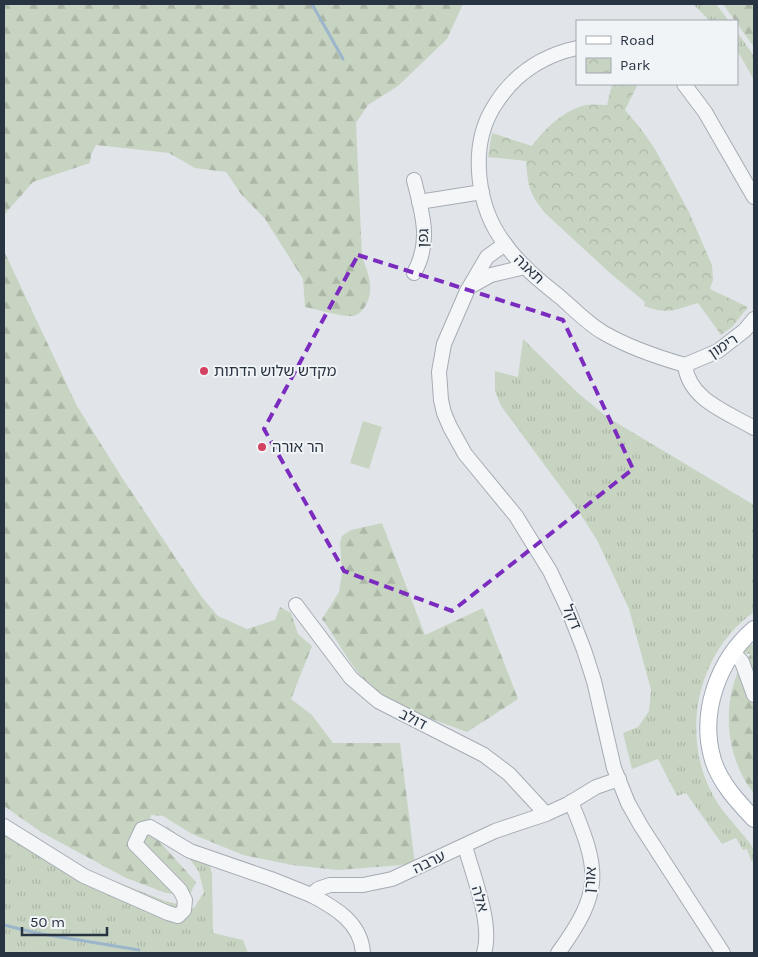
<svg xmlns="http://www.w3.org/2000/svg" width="758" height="957" viewBox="0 0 758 957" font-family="Karla,'Noto Sans Hebrew',sans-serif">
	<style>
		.grass { fill: url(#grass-tufts) }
		.forest { fill: url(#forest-firs) }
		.park { fill: url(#park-crowns) }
		.pitch { fill: #c8d4c2 }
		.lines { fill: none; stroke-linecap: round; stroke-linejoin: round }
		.stream { stroke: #9bb5cb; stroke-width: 3 }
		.minor-casing { stroke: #a6acb4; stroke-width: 16 }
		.major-casing { stroke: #a0aab6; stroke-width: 18 }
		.minor { stroke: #f4f6f8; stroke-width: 14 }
		.major { stroke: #fff; stroke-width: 16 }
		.marked { fill: none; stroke: #7b2cbf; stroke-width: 4; stroke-dasharray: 10 6; stroke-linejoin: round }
		.poi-dot { fill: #d34262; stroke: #f1f4f7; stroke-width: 2 }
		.labels { text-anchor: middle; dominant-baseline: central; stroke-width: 4; stroke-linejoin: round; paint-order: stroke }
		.street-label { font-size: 15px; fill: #293442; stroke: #f1f4f7 }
		.poi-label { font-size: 15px; fill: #293442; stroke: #f1f4f7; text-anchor: start }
	</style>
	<defs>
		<pattern id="grass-tufts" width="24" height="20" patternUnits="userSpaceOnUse" patternTransform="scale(1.25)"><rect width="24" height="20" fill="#c8d4c2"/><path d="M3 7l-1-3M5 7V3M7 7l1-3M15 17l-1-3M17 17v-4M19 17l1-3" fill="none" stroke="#acb7a8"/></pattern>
		<pattern id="forest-firs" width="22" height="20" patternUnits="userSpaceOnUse" patternTransform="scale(1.25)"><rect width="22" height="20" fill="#c8d4c2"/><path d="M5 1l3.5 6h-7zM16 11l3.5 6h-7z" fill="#acb7a8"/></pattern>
		<pattern id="park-crowns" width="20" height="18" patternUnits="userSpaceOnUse" patternTransform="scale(1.25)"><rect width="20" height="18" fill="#c8d4c2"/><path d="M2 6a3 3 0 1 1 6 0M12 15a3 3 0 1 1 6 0" fill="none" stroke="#acb7a8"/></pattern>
	</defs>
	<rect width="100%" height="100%" fill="#e1e5ea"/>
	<g class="grass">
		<polygon points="693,4 716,4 729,21 710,21"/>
		<polygon points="737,32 754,56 754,80 737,50"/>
		<path d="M523,339L578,393L607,417L754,505V612C694,654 678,744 719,805C725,815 752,843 754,850C755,853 754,858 754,861H751L747,849L743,850L736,838L722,844L686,793L677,796L658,759L632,769L623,733L638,727L649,711L651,690L629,609L597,540L577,509L501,406L495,391V371L518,377Z"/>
		<polygon points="4,822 75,865 165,901 194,908 204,892 199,872 165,825 208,857 212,874 213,933 243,940 248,953 4,953"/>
	</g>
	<g class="forest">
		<path d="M4,4H463L447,39L398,86L368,105L356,123L362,256C368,273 376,291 364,308C361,312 357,316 352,316C342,317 316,309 305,307L303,279L265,219L241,194L226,172L195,168L169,153L96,145L91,155L90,163L33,182L4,215Z"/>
		<polygon points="723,4 754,4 754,47"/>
		<polygon points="4,251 77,406 119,473 201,596 218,616 247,629 275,620 280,607 291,613 298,634 312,646 291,699 312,715 333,743 400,743 415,864 338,870 292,865 243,855 192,834 163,816 151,815 148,829 196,882 189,896 166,893 126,878 41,832 4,806"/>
		<path d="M382,523L425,635L483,608L518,699L467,732C430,718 386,706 359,674C346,657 335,637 322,619L339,592L342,573L340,543L342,536L351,530Z"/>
		<path d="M754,644V794C727,759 721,710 739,669C741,664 747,659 751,654L728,651Z"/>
	</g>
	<path class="park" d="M612,84H638L625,110L641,129L655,149L689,212L712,265L713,280L710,289L748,307L732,327L721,335L698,303C674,310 668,315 644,306L645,302L611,274L546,214C529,194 528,186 526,161L488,157L492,133L532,146C545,128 564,110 586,105C593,104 600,105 607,105Z"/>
	<polygon class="pitch" points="363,421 382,427 369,469 350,463"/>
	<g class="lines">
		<g class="stream">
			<polyline points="312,4 343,59"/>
			<polyline points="4,925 36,933 139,950"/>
		</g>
		<g class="minor-casing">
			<g id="minor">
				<path d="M577,48C540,56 512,76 493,108C469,148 477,208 505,244C520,265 540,281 560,297C574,309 588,324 604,333C630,348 657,357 685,365"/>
				<polyline points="684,84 705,112 754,197"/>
				<path d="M414,180C422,213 432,241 414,273"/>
				<polyline points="419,202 482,192"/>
				<polyline points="505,244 487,257 467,291 444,344 439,372 441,400 444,413 450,427 465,454 516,516 550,571 568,609 584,650 594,681 614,768 628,803 641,826 723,953"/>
				<polyline points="473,285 491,275 525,267"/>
				<path d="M685,365C689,400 727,412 754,428"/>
				<polyline points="685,365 718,351 745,330 754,319"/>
				<polyline points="296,605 351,678 378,701 484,755 509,774 546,814"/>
				<polyline points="733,652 742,662 754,695"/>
				<polyline points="4,826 84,876 168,913 178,916 184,910 185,900 180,890 135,844 142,829 150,827 190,851 271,879 311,895"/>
				<path d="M465,846C473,876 493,924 484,953"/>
				<path d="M363,953C361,923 336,908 311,895L318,889L330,885H363L392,879L495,831L546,814L568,804L596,787L619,779"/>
				<path d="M558,953C603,891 600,871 571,802"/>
			</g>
		</g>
		<g class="major-casing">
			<path id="major" d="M754,629C718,660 699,713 713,760C720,783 738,802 754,819"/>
		</g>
		<use href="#minor" class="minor"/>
		<use href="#major" class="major"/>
	</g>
	<path class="marked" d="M358,255L563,320L633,469L452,611L344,571L264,429Z"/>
	<g class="poi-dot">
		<circle cx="204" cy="371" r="5"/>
		<circle cx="262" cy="447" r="5"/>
	</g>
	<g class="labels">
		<g class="street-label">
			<text transform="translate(423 238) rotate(-88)">גפן</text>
			<text transform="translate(529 269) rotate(44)">תאנה</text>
			<text transform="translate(723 346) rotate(-33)">רימון</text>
			<text transform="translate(572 617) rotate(67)">דקל</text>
			<text transform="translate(413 719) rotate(27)">דולב</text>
			<text transform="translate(429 862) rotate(-26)">ערבה</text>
			<text transform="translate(590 880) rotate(-86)">אורן</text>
			<text transform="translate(480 899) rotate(74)">אלה</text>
		</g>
		<g class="poi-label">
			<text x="214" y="371">מקדש שלוש הדתות</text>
			<text x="272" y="447">הר אורה</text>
		</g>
	</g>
	<rect width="758" height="957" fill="none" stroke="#293442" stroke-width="10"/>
	<rect x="576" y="20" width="162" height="65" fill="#f1f4f7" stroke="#a1a7af"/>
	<rect x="586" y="36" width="25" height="8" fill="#ffffff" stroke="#a1a7af"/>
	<text x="620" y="45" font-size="15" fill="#293442">Road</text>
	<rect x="586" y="58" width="25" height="15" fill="url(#park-crowns)" stroke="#a1a7af"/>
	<text x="620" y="70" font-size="15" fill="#293442">Park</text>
	<path d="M22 927v8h85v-8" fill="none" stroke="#293442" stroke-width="2.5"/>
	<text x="30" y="927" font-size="15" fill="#293442" stroke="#f1f4f7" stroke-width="4" paint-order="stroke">50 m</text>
</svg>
